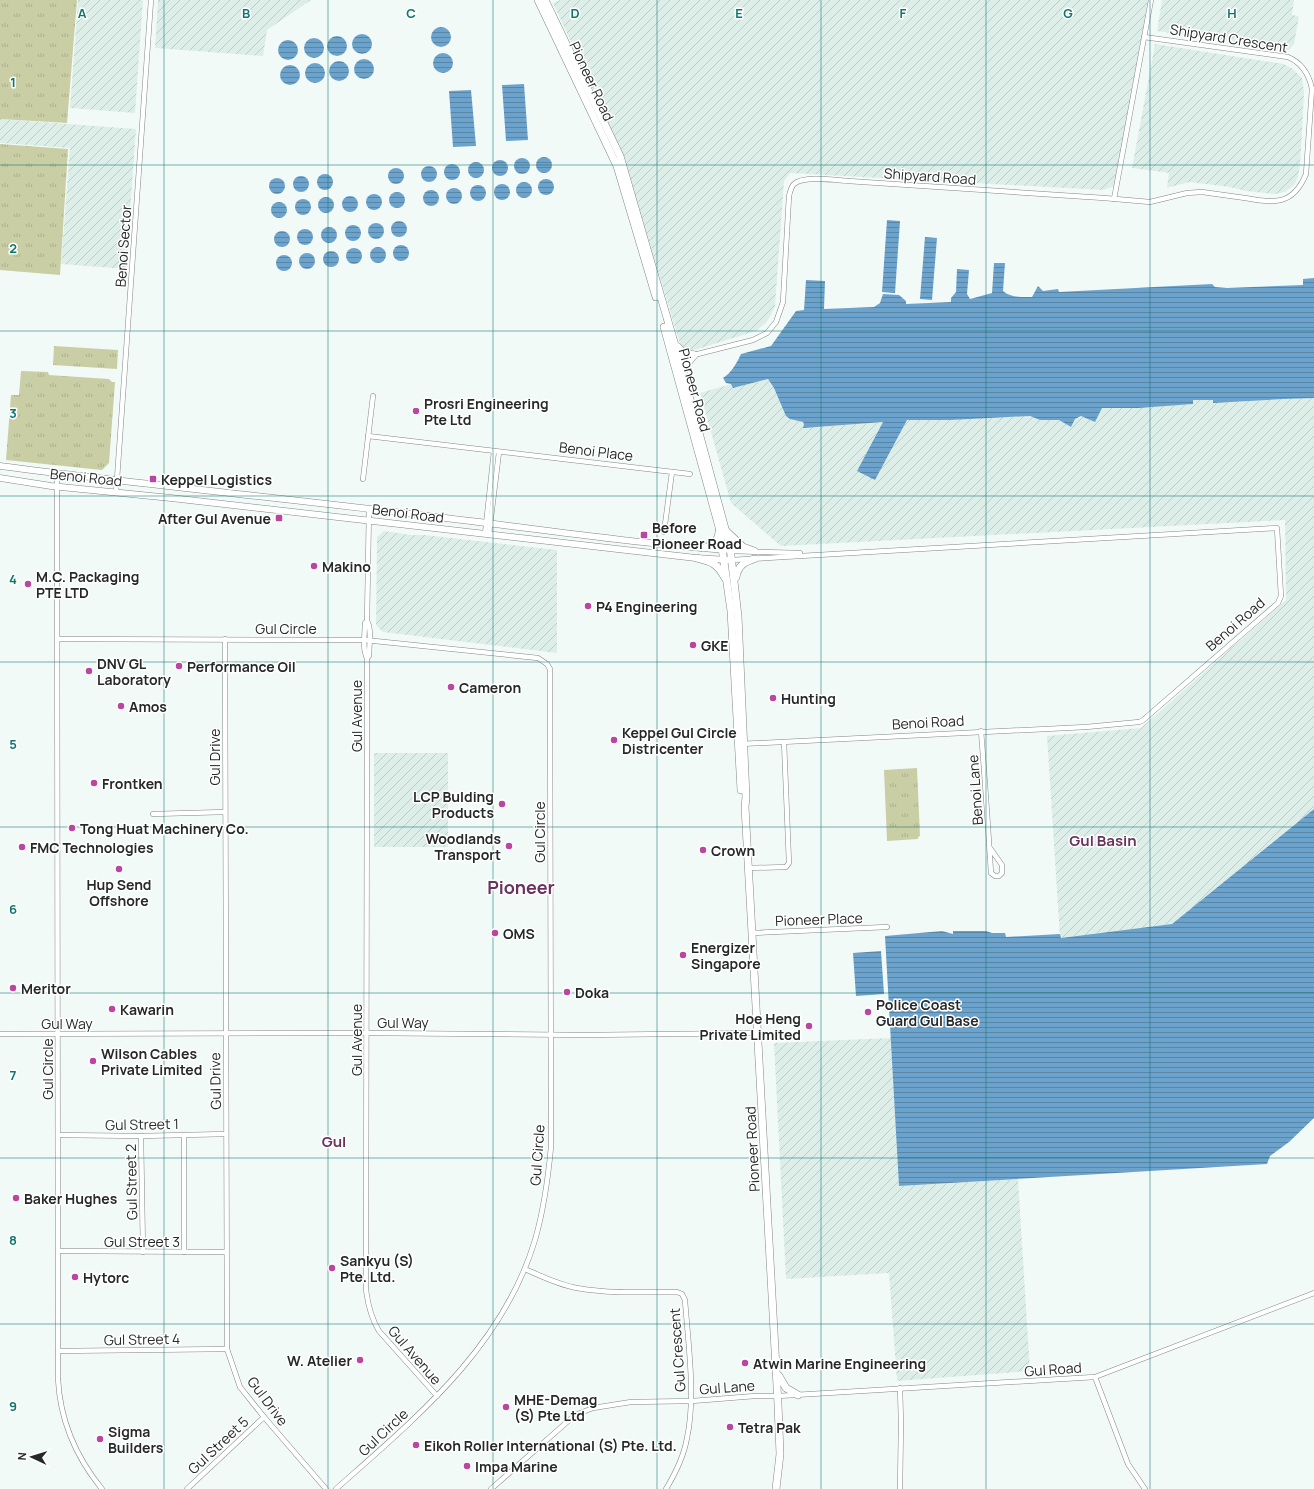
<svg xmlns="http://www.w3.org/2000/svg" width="1314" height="1489" viewBox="0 0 1314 1489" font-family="Manrope,sans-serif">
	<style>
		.industrial { fill: url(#industrial-furrows) }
		.grass { fill: url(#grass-tufts) }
		.water { fill: url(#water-rules) }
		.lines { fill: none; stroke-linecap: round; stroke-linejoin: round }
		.street-casing { stroke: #808785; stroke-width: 5.5 }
		.secondary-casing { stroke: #808785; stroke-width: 7 }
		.primary-casing { stroke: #808785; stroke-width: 8 }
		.street { stroke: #fff; stroke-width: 4.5 }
		.secondary { stroke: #fff; stroke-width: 6 }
		.primary { stroke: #fff; stroke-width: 7 }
		.grid { fill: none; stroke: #0f766e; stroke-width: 1; stroke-opacity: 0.55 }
		.poi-dot { fill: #ba46a0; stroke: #fff; stroke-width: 1.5 }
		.labels { text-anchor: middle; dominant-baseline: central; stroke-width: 3; stroke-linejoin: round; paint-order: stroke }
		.street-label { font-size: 14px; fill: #262928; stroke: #fff }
		.poi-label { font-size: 14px; font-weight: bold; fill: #262928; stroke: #fff; text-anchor: start }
		.neighbourhood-label { font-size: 15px; font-weight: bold; fill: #6b325d; stroke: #fff }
		.district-label { font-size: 18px; font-weight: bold; fill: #6b325d; stroke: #fff }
		.grid-label { font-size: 13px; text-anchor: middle; font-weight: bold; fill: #0f766e; stroke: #fff; stroke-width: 3; stroke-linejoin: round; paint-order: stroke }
	</style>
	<defs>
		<pattern id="industrial-furrows" width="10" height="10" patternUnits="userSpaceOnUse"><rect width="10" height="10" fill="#ddeee9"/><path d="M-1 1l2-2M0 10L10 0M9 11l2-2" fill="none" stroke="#beccc8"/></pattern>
		<pattern id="grass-tufts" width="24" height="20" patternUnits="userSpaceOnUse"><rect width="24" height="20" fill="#cacea5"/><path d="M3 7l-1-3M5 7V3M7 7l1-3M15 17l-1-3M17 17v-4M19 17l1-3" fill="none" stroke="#adb18e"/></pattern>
		<pattern id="water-rules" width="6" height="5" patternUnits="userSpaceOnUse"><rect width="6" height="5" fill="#6ca3cc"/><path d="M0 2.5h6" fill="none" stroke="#5985a6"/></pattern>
	</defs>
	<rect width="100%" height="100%" fill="#f2faf8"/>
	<g class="industrial">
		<polygon points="78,0 143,0 135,113 70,108"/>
		<polygon points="158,0 311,0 267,30 263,56 155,48"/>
		<polygon points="560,0 1148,0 1115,186 1103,190 790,173 784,181 775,306 771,315 766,323 756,331 688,352 681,347 623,155 553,3"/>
		<polygon points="1162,0 1294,0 1292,15 1299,16 1294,44 1289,50 1157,31"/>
		<polygon points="1155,44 1284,64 1293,69 1302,78 1304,92 1302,132 1300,165 1298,177 1294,185 1285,192 1275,194 1246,191 1230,187 1189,182 1167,188 1169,173 1132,168"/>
		<polygon points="0,119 136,129 126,269 61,264 70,148 0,143"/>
		<polygon points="768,379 774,388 790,419 803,422 804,424 803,428 883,422 857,471 907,420 1030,416 1040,420 1059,420 1071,427 1075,419 1102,408 1193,404 1193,400 1213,400 1214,403 1284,399 1314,398 1314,809 1172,924 1060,938 1047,736 1141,728 1286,600 1285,520 781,546 731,503 700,393 731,384 733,388"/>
		<polygon points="384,531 411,535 425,535 557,550 557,653 383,632 376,625 377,537"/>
		<rect x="374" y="753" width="74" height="94"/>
		<polygon points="891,1038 899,1186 1018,1179 1030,1371 897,1381 889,1273 786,1279 774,1043"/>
	</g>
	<g class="grass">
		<polygon points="0,0 77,0 67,123 0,119"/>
		<polygon points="0,144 68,149 60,275 0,270"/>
		<polygon points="54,346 118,350 117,369 53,365"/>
		<polygon points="21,371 48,372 49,375 109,379 112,382 115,382 109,463 102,470 6,460 11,395 19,395"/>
		<polygon points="917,768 920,836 918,837 918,839 887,841 884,770"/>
	</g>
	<g class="water">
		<circle cx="441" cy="37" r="10"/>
		<circle cx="362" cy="44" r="10"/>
		<circle cx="337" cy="46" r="10"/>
		<circle cx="314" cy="48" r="10"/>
		<circle cx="288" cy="50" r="10"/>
		<circle cx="443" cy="63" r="10"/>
		<circle cx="364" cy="69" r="10"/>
		<circle cx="339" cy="71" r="10"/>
		<circle cx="315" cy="73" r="10"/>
		<circle cx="290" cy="75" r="10"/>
		<polygon points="524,84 528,140 506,141 502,85"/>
		<polygon points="471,90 476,146 453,147 449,91"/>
		<circle cx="544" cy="165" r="8"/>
		<circle cx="522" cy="166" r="8"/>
		<circle cx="500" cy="168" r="8"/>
		<circle cx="476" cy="170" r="8"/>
		<circle cx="452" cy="172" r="8"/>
		<circle cx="429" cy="174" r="8"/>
		<circle cx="396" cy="176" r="8"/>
		<circle cx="325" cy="182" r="8"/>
		<circle cx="301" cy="184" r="8"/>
		<circle cx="277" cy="186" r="8"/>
		<circle cx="546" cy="187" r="8"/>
		<circle cx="524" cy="190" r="8"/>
		<circle cx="502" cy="192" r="8"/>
		<circle cx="478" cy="193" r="8"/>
		<circle cx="454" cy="196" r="8"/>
		<circle cx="431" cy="198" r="8"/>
		<circle cx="397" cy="200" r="8"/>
		<circle cx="374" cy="202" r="8"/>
		<circle cx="350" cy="204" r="8"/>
		<circle cx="326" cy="205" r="8"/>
		<circle cx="303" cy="207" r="8"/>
		<circle cx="279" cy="210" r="8"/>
		<polygon points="887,220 900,221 895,293 882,292"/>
		<circle cx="399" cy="229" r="8"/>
		<circle cx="376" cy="231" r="8"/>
		<circle cx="353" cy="233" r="8"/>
		<circle cx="329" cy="235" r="8"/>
		<circle cx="305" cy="237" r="8"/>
		<circle cx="282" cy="239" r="8"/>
		<polygon points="925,237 937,238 932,300 920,299"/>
		<circle cx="401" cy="253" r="8"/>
		<circle cx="378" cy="255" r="8"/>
		<circle cx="354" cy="256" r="8"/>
		<circle cx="331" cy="259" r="8"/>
		<circle cx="307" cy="261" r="8"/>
		<circle cx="284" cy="263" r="8"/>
		<path d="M994,263H1005L1003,291C1011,298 1022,297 1032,297L1038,286L1043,291L1058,289L1059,292L1212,284L1215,287L1227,288L1303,285V279L1314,278V398L1284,399L1213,403V400H1193V404L1138,408H1102L1095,422L1081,416L1075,419L1071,427L1059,420H1040L1030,416L950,420H907L875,480L857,471L883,422L803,428L804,424L803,422L790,419L786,416L774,388L768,379L733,388L731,384L726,383L723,378C732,372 736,364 741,354L771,346L796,311L804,310L806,280L825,281L824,309L874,307L880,303L883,294L899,295L906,301V304L951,302V298L956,292L957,269L969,270L967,294L970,299L992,293Z"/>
		<polygon points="1314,809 1314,1118 1289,1142 1270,1156 1267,1164 899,1186 885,936 942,931 953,934 953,931 986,931 992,933 1005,933 1006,937 1060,934 1061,938 1172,924"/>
		<polygon points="881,951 884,994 856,996 853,953"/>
	</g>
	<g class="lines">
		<g class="street-casing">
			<g id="street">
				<polyline points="1114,199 1151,0"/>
				<path d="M678,359L753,340L767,333L776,322L783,302L789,196C790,192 791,187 794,184C803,175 836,180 848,181L1104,198L1150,202L1187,193L1202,192C1216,194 1231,196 1245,198C1274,203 1293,206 1306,174L1312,89C1309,74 1302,63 1288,57L1144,37"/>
				<polyline points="368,436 690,474"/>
				<path d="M57,473L58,1379C60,1420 76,1457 102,1489"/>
				<polyline points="363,479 373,396"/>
				<polyline points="116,493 151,0"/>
				<polyline points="664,532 672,472"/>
				<polyline points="485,534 494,451"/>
				<polyline points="489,534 499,452"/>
				<polyline points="731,551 800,553"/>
				<polyline points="732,560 1277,528 1281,596 1278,603 1142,721 1139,722 1086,727 741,744"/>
				<path d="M367,621L365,623C365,633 362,649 367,658V692L366,1290C368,1305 371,1318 379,1331L437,1396"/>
				<path d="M58,639L365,640L538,658L547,664L550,669L551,1147C548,1179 544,1209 535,1240C503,1347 417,1417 336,1489"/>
				<polyline points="225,639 227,1349 240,1387 264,1417 326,1489"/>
				<path d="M367,658L369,656C369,647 372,628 367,621L369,509"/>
				<path d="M981,731C985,779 988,826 991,873L995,876H999L1002,873V865L990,848"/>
				<polyline points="153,814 225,812"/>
				<polyline points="749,868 786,867 789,863 784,742"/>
				<polyline points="752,933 887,927"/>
				<polyline points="0,1034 367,1033 585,1035 758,1033"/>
				<polyline points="58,1135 141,1136 226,1134"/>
				<polyline points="184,1135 184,1252"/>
				<polyline points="141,1136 143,1252"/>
				<polyline points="58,1251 226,1252"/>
				<path d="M525,1269C541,1276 559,1285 577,1288C610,1294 643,1292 677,1292L682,1294L685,1300C688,1342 696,1397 687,1438C684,1456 675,1474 666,1489"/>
				<polyline points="58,1351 227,1349"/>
				<polyline points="1095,1377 1128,1464 1145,1489"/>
				<polyline points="900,1388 901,1423 900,1489"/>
				<polyline points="187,1489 264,1417"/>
				<polyline points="491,1489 575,1415 593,1408 631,1402 692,1401 755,1396 778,1396 1095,1377 1314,1293"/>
			</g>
		</g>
		<g class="secondary-casing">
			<g id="secondary">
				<path d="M0,466C146,485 292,499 437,517C533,528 629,543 725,550"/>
				<polyline points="0,478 51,486 171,498 696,558 727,560"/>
			</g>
		</g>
		<g class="primary-casing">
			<g id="primary">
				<polyline points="538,0 617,166 656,297"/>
				<polyline points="545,0 620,156 679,359 730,547 738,616 746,797 745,807 778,1404 780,1454 776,1489"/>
				<polyline points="664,327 719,527 731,611 741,790"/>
				<polyline points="678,347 683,353 694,355"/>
				<polyline points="683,373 686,365 694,355"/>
				<polyline points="726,531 743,547 754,551"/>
				<path d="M703,548C712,546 718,542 719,532"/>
				<path d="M696,558C712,562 717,563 725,578"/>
				<path d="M736,577C738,566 744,562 754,559"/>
				<polyline points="779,1376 786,1388 798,1395"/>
			</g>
		</g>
		<use href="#street" class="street"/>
		<use href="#secondary" class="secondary"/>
		<use href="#primary" class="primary"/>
	</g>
	<path class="grid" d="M164,0V1489M328,0V1489M493,0V1489M657,0V1489M821,0V1489M986,0V1489M1150,0V1489M0,165H1314M0,331H1314M0,496H1314M0,662H1314M0,827H1314M0,993H1314M0,1158H1314M0,1324H1314"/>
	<g class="poi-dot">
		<circle cx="416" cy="411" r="4"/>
		<rect x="149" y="475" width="8" height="8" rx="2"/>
		<rect x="275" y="514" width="8" height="8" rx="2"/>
		<rect x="640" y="531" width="8" height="8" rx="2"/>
		<circle cx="314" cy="566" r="4"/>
		<circle cx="28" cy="584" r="4"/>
		<circle cx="588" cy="606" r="4"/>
		<circle cx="693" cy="645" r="4"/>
		<circle cx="179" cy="666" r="4"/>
		<circle cx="89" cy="671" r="4"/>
		<circle cx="451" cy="687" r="4"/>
		<circle cx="773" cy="698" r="4"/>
		<circle cx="121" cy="706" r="4"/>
		<circle cx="614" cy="740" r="4"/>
		<circle cx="94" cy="783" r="4"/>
		<circle cx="502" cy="804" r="4"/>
		<circle cx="72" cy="828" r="4"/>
		<circle cx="509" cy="846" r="4"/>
		<circle cx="22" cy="847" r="4"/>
		<circle cx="703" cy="850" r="4"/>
		<circle cx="119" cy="869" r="4"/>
		<circle cx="495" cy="933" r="4"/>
		<circle cx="683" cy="955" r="4"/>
		<circle cx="13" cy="988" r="4"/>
		<circle cx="567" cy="992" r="4"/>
		<circle cx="112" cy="1009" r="4"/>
		<circle cx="868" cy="1012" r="4"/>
		<circle cx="809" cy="1026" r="4"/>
		<circle cx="93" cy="1061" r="4"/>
		<circle cx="16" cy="1198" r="4"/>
		<circle cx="332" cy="1268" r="4"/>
		<circle cx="75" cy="1277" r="4"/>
		<circle cx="360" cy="1360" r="4"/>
		<circle cx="745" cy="1363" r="4"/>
		<circle cx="506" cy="1407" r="4"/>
		<circle cx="730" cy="1427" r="4"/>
		<circle cx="100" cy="1439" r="4"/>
		<circle cx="416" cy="1445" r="4"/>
		<circle cx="467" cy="1466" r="4"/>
	</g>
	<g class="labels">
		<g class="street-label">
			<text transform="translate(1229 38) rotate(9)">Shipyard Crescent</text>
			<text transform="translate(592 81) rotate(65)">Pioneer Road</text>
			<text transform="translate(930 176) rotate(4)">Shipyard Road</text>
			<text transform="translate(123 246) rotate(-86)">Benoi Sector</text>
			<text transform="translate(695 390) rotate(75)">Pioneer Road</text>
			<text transform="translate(596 451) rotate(7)">Benoi Place</text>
			<text transform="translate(86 477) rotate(6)">Benoi Road</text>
			<text transform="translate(408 513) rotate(7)">Benoi Road</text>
			<text transform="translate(1235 624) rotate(-41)">Benoi Road</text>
			<text x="286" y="628">Gul Circle</text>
			<text transform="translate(356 716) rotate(-90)">Gul Avenue</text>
			<text transform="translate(928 722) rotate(-3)">Benoi Road</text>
			<text transform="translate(214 757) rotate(-90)">Gul Drive</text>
			<text transform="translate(975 790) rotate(-94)">Benoi Lane</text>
			<text transform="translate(539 832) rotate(-90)">Gul Circle</text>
			<text transform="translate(819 919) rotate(-2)">Pioneer Place</text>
			<text x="403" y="1022">Gul Way</text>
			<text x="67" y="1023">Gul Way</text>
			<text transform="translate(356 1040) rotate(-90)">Gul Avenue</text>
			<text transform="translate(47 1069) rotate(-90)">Gul Circle</text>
			<text transform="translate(215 1081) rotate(-91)">Gul Drive</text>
			<text transform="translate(142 1124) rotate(-1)">Gul Street 1</text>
			<text transform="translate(752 1149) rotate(-93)">Pioneer Road</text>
			<text transform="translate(537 1155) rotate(-86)">Gul Circle</text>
			<text transform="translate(131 1182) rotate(-91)">Gul Street 2</text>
			<text x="142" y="1241">Gul Street 3</text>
			<text transform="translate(142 1339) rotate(-1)">Gul Street 4</text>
			<text transform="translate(677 1350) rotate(-94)">Gul Crescent</text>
			<text transform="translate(415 1355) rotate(49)">Gul Avenue</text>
			<text transform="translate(1053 1369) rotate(-4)">Gul Road</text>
			<text transform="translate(727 1387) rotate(-4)">Gul Lane</text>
			<text transform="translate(268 1401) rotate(53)">Gul Drive</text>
			<text transform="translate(383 1432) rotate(-43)">Gul Circle</text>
			<text transform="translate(218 1445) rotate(-43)">Gul Street 5</text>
		</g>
		<g class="poi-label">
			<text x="424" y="403">Prosri Engineering<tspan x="424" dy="16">Pte Ltd</tspan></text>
			<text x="161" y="479">Keppel Logistics</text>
			<text x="271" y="518" text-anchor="end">After Gul Avenue</text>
			<text x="652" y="527">Before<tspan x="652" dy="16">Pioneer Road</tspan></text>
			<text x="322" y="566">Makino</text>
			<text x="36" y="576">M.C. Packaging<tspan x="36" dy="16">PTE LTD</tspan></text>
			<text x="596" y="606">P4 Engineering</text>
			<text x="701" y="645">GKE</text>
			<text x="97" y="663">DNV GL<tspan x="97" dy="16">Laboratory</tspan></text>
			<text x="187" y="666">Performance Oil</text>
			<text x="459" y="687">Cameron</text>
			<text x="781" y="698">Hunting</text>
			<text x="129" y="706">Amos</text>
			<text x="622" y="732">Keppel Gul Circle<tspan x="622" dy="16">Districenter</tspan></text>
			<text x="102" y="783">Frontken</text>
			<text x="494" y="796" text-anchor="end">LCP Bulding<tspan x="494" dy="16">Products</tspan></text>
			<text x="80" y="828">Tong Huat Machinery Co.</text>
			<text x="501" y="838" text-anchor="end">Woodlands<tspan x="501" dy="16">Transport</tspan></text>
			<text x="30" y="847">FMC Technologies</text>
			<text x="711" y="850">Crown</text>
			<text x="119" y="884" text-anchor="middle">Hup Send<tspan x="119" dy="16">Offshore</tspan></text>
			<text x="503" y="933">OMS</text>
			<text x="691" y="947">Energizer<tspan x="691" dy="16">Singapore</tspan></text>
			<text x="21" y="988">Meritor</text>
			<text x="575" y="992">Doka</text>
			<text x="876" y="1004">Police Coast<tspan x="876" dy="16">Guard Gul Base</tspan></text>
			<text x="120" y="1009">Kawarin</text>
			<text x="801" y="1018" text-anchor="end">Hoe Heng<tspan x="801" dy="16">Private Limited</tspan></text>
			<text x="101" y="1053">Wilson Cables<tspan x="101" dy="16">Private Limited</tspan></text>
			<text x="24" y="1198">Baker Hughes</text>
			<text x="340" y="1260">Sankyu (S)<tspan x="340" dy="16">Pte. Ltd.</tspan></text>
			<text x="83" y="1277">Hytorc</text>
			<text x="352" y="1360" text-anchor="end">W. Atelier</text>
			<text x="753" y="1363">Atwin Marine Engineering</text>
			<text x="514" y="1399">MHE-Demag<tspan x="514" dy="16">(S) Pte Ltd</tspan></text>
			<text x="738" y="1427">Tetra Pak</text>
			<text x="108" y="1431">Sigma<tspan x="108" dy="16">Builders</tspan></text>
			<text x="424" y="1445">Eikoh Roller International (S) Pte. Ltd.</text>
			<text x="475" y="1466">Impa Marine</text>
		</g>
		<g class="neighbourhood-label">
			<text x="1103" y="840">Gul Basin</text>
			<text x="334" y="1141">Gul</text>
		</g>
		<g class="district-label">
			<text x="521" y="887">Pioneer</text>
		</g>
	</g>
	<g class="grid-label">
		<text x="82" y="18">A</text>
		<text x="246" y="18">B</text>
		<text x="411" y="18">C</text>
		<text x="575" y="18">D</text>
		<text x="739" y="18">E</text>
		<text x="903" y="18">F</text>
		<text x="1068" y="18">G</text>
		<text x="1232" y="18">H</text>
		<text x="13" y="87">1</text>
		<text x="13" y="253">2</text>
		<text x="13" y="418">3</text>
		<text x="13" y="584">4</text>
		<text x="13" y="749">5</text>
		<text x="13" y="914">6</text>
		<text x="13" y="1080">7</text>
		<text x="13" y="1245">8</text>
		<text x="13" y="1411">9</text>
	</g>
	<g transform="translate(32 1457) rotate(274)" stroke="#ffffff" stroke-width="3" paint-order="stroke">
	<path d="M0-3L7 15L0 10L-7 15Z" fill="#262928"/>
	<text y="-6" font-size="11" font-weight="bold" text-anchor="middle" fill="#262928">N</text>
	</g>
</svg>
